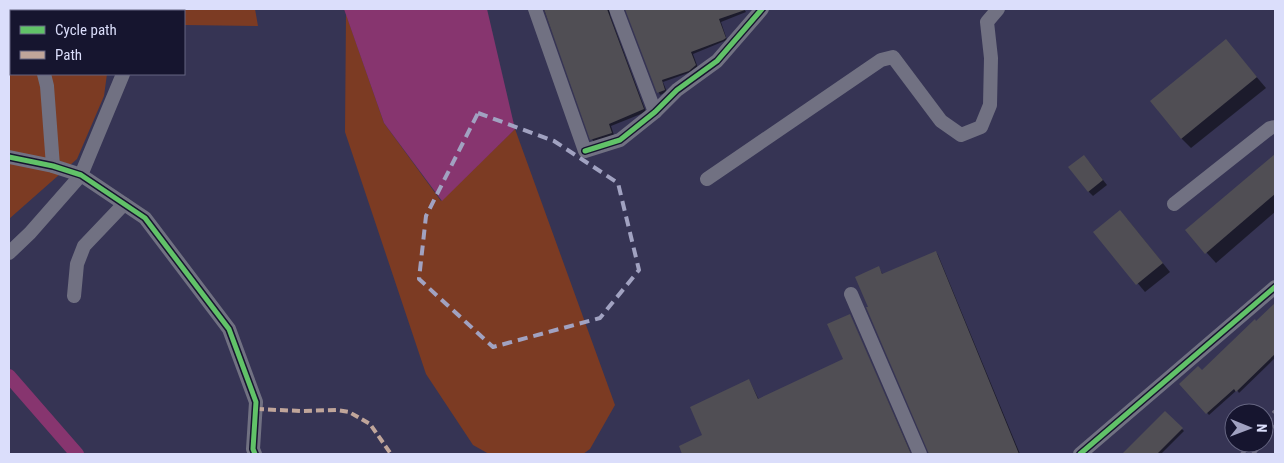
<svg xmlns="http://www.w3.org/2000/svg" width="1284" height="463" viewBox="0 0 1284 463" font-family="'Roboto Condensed',sans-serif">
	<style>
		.green { fill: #7c3b23 }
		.water { fill: #87356f }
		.shadow { fill: #0007 }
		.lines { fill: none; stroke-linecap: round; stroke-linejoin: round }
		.canal { stroke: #87356f; stroke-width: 14 }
		.building { fill: #504e54 }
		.minor { stroke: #717182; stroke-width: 14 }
		.rail { stroke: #6c6b80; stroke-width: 4; stroke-dasharray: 10 5; stroke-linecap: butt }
		.quiet { stroke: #c0a59a; stroke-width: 4; stroke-dasharray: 8 4; stroke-linecap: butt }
		.cycleway-casing { stroke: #16152f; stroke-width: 8 }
		.cycleway { stroke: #61c268; stroke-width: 5 }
		.marked { fill: none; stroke: #a1a2c1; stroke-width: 4; stroke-dasharray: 10 6; stroke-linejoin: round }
	</style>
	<rect width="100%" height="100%" fill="#363454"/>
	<g class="green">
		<polygon points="9,9 255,9 258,26 184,25 184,11 11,11 11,74 107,74 104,96 77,159 9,219"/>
		<polygon points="346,14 384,123 441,201 515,129 615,405 590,449 583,454 489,454 473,445 426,374 345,132"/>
	</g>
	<polygon class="water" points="344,9 487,9 515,129 442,201 384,123"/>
	<g class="shadow">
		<polygon points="544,9 610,9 610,15 646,112 611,126 614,135 594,142 592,139"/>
		<polygon points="627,9 744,9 746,12 721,22 727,40 693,54 698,68 691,72 663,82 667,92 660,95"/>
		<polygon points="1226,41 1266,88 1191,148 1181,138"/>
		<polygon points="1275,155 1275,212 1216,263 1187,231"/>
		<polygon points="1089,162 1107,185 1093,196 1088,191"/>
		<polygon points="1127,219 1170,272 1145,292 1095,232"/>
		<polygon points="936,252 938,255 1020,454 930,454 879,268 883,275"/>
		<polygon points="1275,305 1275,358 1239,393 1237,390 1209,415 1181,384 1202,372"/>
		<polygon points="850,316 911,454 684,454 680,447 704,436 749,380 759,400 844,360"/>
		<polygon points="1165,413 1184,431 1161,454 1124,454"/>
	</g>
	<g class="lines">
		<polyline class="canal" points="9,376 77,454"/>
	</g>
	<g class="building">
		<polygon points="544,9 607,9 644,109 609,124 612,133 590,140"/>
		<polygon points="625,9 745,9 745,10 719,19 726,38 723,40 691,52 696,65 689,71 662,80 665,90 657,93"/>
		<polygon points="1226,39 1257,77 1181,139 1150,101"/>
		<polygon points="1275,154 1275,194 1205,254 1185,230"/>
		<polygon points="1084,155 1103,180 1088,192 1068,167"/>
		<polygon points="1120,210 1163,263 1136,285 1093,232"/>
		<polygon points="936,251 1019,454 929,454 866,307 868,307 855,277 879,266 882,274"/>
		<polygon points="1275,303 1275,354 1236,392 1234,389 1206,414 1179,384 1198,366 1202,370 1255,319 1256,321"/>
		<polygon points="850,314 911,454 682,454 679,446 702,435 690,407 749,379 758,399 843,359 827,324"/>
		<polygon points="1165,411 1183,428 1157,454 1122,454"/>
	</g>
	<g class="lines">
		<g class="minor">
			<polyline points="24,9 25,11"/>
			<polyline points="124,9 124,11"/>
			<polyline points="535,9 585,151 620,140 655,112 677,90 717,61 762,9"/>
			<polyline points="616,9 655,112"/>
			<polyline points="44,74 47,86 53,166"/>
			<polyline points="9,157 53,166 81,175 145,218 229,329 256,402 253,449 255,454"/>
			<polyline points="707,179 881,60 893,57 941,121 961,135 981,127 990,105 991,58 987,22 998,9"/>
			<polyline points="1174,204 1270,128 1275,127"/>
			<polyline points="9,253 30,233 81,175 123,74"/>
			<polyline points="851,294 920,454"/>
			<polyline points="74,296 77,264 84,246 124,204"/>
			<polyline points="1080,454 1275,287"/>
		</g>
		<g class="rail">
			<polyline points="1264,425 1275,411"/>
			<polyline points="1264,440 1275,426"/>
			<polyline points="1242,454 1251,443"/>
			<polyline points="1253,454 1262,443"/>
		</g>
		<polyline class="quiet" points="256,409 301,411 336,410 349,412 370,424 391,454"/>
		<g class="cycleway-casing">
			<g id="cycleway">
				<polyline points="585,151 620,140 655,112 677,90 717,61 762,9"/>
				<polyline points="9,157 53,166 81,175 145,218 229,329 256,402 253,449 255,454"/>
				<polyline points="1080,454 1275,287"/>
			</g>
		</g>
		<use href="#cycleway" class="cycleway"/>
	</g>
	<path class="marked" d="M478,113L554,141L618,183L639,270L600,318L493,347L419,279L426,216Z"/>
	<rect width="1284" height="463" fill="none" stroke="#dbdefb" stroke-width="20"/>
	<rect x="10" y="10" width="175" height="65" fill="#16152f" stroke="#656581"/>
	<rect x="20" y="26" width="25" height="8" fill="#61c268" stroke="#656581"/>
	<text x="55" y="35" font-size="15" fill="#dbdefb">Cycle path</text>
	<rect x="20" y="51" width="25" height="8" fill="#c0a59a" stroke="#656581"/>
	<text x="55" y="60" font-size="15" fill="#dbdefb">Path</text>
	<g transform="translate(1249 428) rotate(91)"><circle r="24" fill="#16152f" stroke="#656581"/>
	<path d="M0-4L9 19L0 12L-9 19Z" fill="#a1a2c1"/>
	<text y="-8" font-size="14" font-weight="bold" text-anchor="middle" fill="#dbdefb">N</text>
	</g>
</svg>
